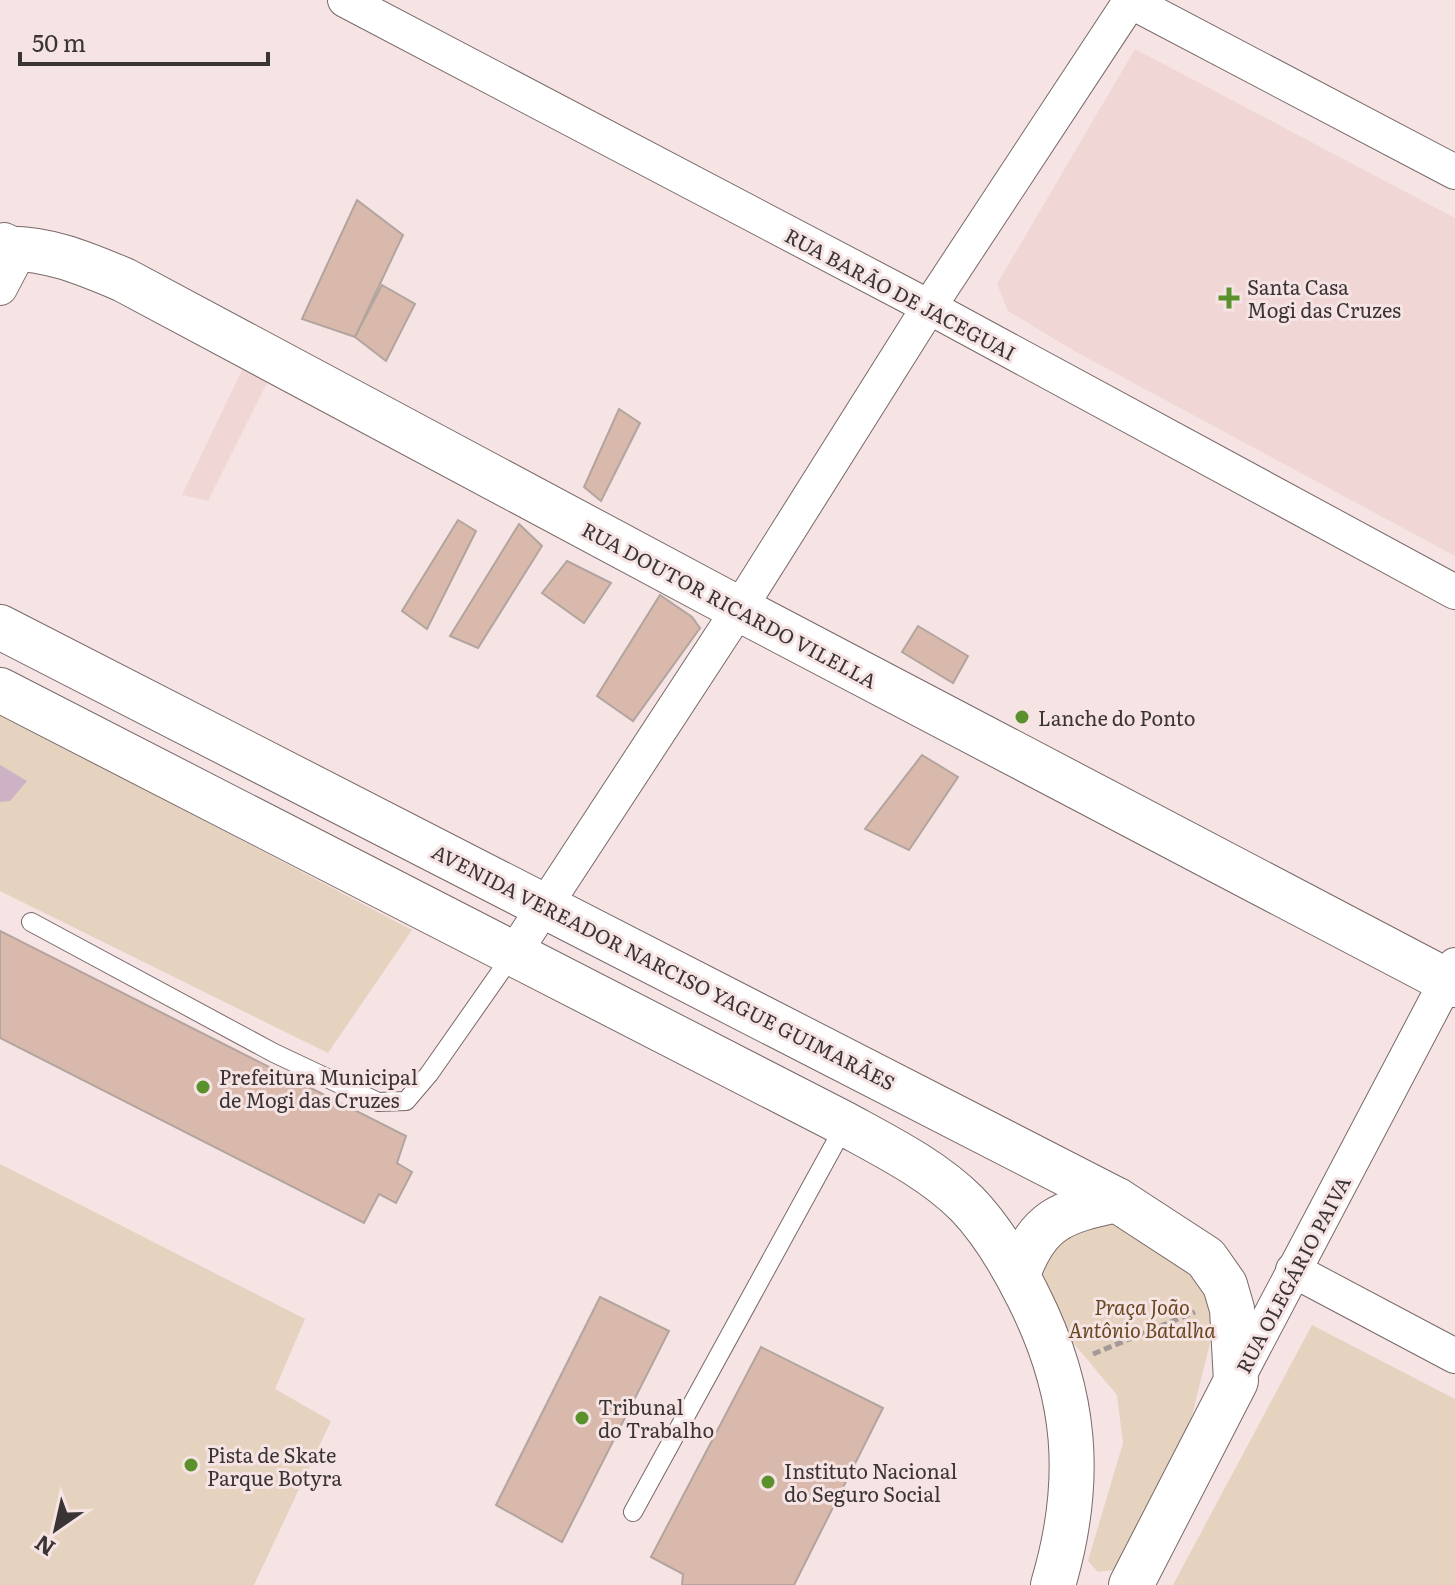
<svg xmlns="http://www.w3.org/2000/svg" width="1455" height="1585" viewBox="0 0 1455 1585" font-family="Literata,serif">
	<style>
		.built { fill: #f0d6d5 }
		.green { fill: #e5d2bf }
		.water { fill: #cdb2c5 }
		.building { fill: #d9b9ac; stroke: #b2a49e; stroke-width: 2 }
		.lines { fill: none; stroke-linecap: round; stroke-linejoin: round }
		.lane-casing { stroke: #786968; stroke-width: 20 }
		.street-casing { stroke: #786968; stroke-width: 36 }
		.secondary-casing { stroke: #786968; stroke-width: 46 }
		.path { stroke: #a59898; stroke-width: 5; stroke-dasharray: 8 4; stroke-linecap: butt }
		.lane { stroke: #fff; stroke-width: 18 }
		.street { stroke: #fff; stroke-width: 34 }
		.secondary { stroke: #fff; stroke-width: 44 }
		.poi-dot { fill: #5b912d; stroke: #f5e4e3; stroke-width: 3 }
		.labels { text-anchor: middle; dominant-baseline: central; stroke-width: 6; stroke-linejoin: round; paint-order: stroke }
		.poi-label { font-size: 20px; fill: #3b3434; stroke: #f5e4e3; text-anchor: start }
		.street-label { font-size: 20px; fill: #3b3434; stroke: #f5e4e3 }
		.park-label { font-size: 20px; font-style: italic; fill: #684620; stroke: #f5e4e3 }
	</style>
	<rect width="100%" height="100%" fill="#f5e4e3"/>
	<g class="built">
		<polygon points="1135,49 1455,218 1455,556 1076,352 1008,311 997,284"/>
		<polygon points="243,368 270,377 208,501 182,495"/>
	</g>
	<g class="green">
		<polygon points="0,713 412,930 328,1053 0,891"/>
		<polygon points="0,1164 305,1319 275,1389 331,1421 254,1585 0,1585"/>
		<polygon points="1095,1220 1130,1224 1207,1286 1215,1323 1182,1456 1128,1558 1113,1570 1098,1572 1088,1561 1123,1443 1117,1395 1071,1340 1039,1276 1040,1253"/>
		<polygon points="1312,1325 1455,1399 1455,1585 1173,1585"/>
	</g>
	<polygon class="water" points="0,765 27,781 10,801 0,802"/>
	<g class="building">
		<polygon points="357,200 403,235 355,337 302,319"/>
		<polygon points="382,285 415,304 386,361 355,337"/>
		<polygon points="619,409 640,423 601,501 584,487"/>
		<polygon points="458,520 476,531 427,629 402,611"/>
		<polygon points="519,524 542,546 478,648 450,636"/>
		<polygon points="567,561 611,583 584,623 542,593"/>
		<polygon points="660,595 692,617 700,628 633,721 597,696"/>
		<polygon points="918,626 968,656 953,683 902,652"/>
		<polygon points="922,755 958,777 909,850 865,829"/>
		<polygon points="0,931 406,1136 397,1163 412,1172 396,1203 379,1194 364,1223 0,1038"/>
		<polygon points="600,1297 669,1331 562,1542 496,1505"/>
		<polygon points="761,1347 883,1408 794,1585 682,1585 683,1574 651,1557"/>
	</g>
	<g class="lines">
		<g class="lane-casing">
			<g id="lane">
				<polyline points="31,922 274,1053 378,1102 406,1101 429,1074 513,954"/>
				<polyline points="633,1512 845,1125"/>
			</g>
		</g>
		<g class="street-casing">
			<g id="street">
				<polyline points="345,0 929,307 1455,592"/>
				<polyline points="1128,0 1455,172"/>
				<polyline points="0,288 21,248 4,240"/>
				<polyline points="514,953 739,609 929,307 1131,0"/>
				<polyline points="1293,1270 1455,1356"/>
				<polyline points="1236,1381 1455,965"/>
			</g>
		</g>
		<g class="secondary-casing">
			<g id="secondary">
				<path d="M0,249C44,246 84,263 124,280L739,609L1455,985"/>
				<polyline points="0,627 1117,1200 1206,1258 1225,1285 1232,1309 1236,1381 1131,1585"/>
				<path d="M0,690L845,1124C887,1147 933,1170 967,1204C992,1230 1012,1264 1028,1296C1077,1393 1084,1481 1053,1585"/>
				<path d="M1018,1274C1039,1219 1061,1212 1117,1200"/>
			</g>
		</g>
		<polyline class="path" points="1093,1354 1195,1312"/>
		<use href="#lane" class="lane"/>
		<use href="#street" class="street"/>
		<use href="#secondary" class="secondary"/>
	</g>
	<g class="poi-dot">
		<path d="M1225 286h8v8h8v8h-8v8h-8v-8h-8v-8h8z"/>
		<circle cx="1022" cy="717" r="8"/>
		<circle cx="203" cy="1087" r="8"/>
		<circle cx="582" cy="1418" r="8"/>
		<circle cx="191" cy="1465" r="8"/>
		<circle cx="768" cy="1482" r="8"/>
	</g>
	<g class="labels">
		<g class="poi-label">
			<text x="1247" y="286">Santa Casa<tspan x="1247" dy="23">Mogi das Cruzes</tspan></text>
			<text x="1038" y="717">Lanche do Ponto</text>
			<text x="219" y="1076">Prefeitura Municipal<tspan x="219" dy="23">de Mogi das Cruzes</tspan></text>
			<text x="598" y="1406">Tribunal<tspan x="598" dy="23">do Trabalho</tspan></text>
			<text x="207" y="1454">Pista de Skate<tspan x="207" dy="23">Parque Botyra</tspan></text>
			<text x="784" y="1470">Instituto Nacional<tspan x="784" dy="23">do Seguro Social</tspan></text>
		</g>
		<g class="street-label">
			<text transform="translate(901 293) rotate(28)">RUA BARÃO DE JACEGUAI</text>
			<text transform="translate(730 604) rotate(28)">RUA DOUTOR RICARDO VILELLA</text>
			<text transform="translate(664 966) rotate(27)">AVENIDA VEREADOR NARCISO YAGUE GUIMARÃES</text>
			<text transform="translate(1292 1274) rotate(-62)">RUA OLEGÁRIO PAIVA</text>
		</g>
		<g class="park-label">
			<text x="1142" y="1306">Praça João<tspan x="1142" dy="23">Antônio Batalha</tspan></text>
		</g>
	</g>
	<g transform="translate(56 1529) rotate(214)" stroke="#f5e4e3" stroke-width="6" paint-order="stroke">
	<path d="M0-6L14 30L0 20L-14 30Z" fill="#3b3434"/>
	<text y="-12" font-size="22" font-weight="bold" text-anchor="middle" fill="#3b3434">N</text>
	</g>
	<path d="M20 52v12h248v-12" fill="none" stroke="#3b3434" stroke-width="4"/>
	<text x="32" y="52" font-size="24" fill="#3b3434" stroke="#f5e4e3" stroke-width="6" paint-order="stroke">50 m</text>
</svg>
